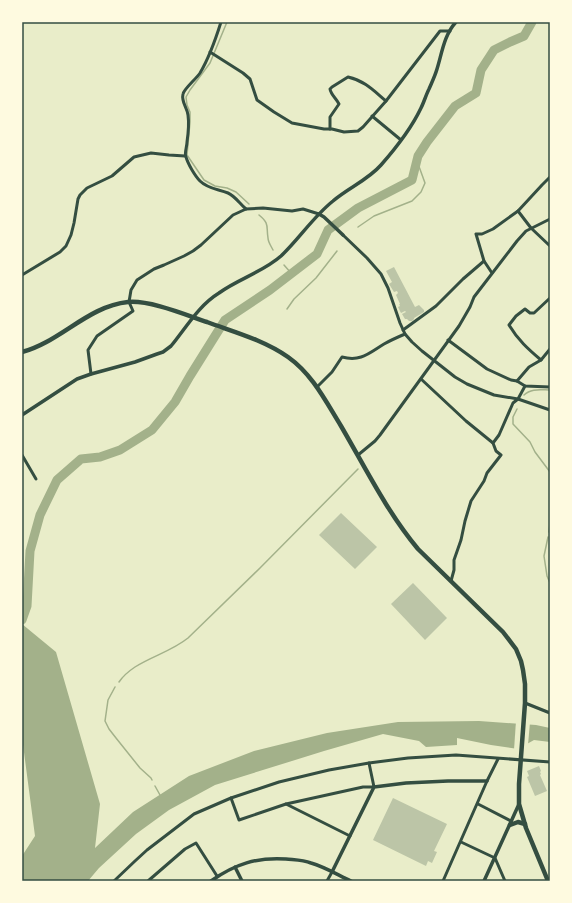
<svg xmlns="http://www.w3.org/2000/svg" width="572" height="903" viewBox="0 0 572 903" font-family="'Sofia Sans Condensed',sans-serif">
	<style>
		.water { fill: #a3b18a }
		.pier { fill: #e9edc9 }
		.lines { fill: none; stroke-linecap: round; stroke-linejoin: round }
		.stream { stroke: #a3b18a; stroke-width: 1.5 }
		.river { stroke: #a3b18a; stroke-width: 9 }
		.building { fill: #bcc5a7 }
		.minor { stroke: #344e41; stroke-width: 3 }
		.tertiary { stroke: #344e41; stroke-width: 3.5 }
		.primary { stroke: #344e41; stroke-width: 4.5 }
		.neatline { fill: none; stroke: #344e41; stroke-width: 1.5 }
	</style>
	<rect width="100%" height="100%" fill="#e9edc9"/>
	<polygon class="water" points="22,624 56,652 100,804 95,848 133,812 189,776 254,751 327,733 398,722 479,721 536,725 550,728 550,742 534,740 518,749 491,745 457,738 457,745 426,747 419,741 383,734 324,751 215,785 169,810 136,834 99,868 88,881 22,881 22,856 35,836 22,737"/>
	<polygon class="pier" points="516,721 530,722 528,745 519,751 514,750"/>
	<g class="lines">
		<g class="stream">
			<polyline points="227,22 210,63 190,90 186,97 187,105 190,112 190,122 187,155 204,180 215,186 227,188 236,192 249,204"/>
			<path d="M259,215C270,224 266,226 268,238C268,242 271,246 273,250"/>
			<polyline points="358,227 374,216 412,201 421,192 425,183 417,161"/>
			<polyline points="284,265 291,273"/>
			<polyline points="287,309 294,299 316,278 337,251"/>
			<path d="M524,395C531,388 541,390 550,390"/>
			<polyline points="517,409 513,417 513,424 530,442 535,452 550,472"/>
			<polyline points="549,532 550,523"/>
			<polyline points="548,537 544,556 547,576 550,583"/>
			<path d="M119,682C123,676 129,671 135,667C152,656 172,651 188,638L260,568L358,469"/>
			<polyline points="115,687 108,700 105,721 109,729 116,738 140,768 151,778 152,780"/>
			<polyline points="550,728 550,726"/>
			<polyline points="155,786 160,795"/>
		</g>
		<polyline class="river" points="22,620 27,606 30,551 40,515 57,480 81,459 100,457 120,450 152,430 175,402 190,376 225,320 270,290 317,254 328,230 358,208 412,180 418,156 427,142 455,106 476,93 481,70 494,50 510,42 524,36 532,22"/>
	</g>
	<g class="building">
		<polygon points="394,267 415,307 419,305 424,310 424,312 414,318 414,319 412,321 409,321 407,319 405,319 402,314 406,312 405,311 401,313 398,307 400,306 399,304 400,304 396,295 398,293 397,291 394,292 389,284 392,282 386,271"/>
		<polygon points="341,513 377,547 355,569 319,535"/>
		<polygon points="413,583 447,618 425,640 391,604"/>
		<polygon points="539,766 541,771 540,772 541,774 540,775 547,791 535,796 527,777 529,776 527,771"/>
		<polygon points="393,798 447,824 434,851 437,852 432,863 428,861 426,866 373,840"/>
	</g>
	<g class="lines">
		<g class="minor">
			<path d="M221,22C216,38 209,58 200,73C196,79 184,89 183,94C181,102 187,107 188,115C189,122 188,135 187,142C187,147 184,153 186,157C188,164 195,176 200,181C208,189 218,189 228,193C235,196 240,204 246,209"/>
			<polyline points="210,52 243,73 250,79 257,100 274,112 292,123 324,129 332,129 344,132 358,131 363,127 386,101 440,31 450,31"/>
			<polyline points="372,116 401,140"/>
			<path d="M330,129V117L339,104C336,98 331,95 330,89L332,87L348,77C365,81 373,90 386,101"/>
			<polyline points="518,211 531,228 550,246"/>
			<polyline points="343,235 367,258 381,274 388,288 400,323 405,334 412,342 422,351 455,377 467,384 494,395 518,399 550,410"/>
			<polyline points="492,273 484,261 476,234 482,234 493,229 518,211 542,185 550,177"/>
			<polyline points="22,275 60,252 66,246 71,235 74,223 78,199 80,195 87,188 112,176 134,157 151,153 169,155 185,156"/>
			<polyline points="403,330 436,306 463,279 484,261"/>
			<polyline points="448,340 487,369 511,380 517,381 525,386 550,387"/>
			<path d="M541,360C528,349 518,340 509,325L516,316L525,309L530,313H534L550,298"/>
			<polyline points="91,374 88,350 97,336 133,311 129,302 131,290 137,280 154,269 164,265 184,256 193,251 201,245 233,215 246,209 263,208 292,211 303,209 319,214"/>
			<polyline points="421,379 466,421 493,443"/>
			<polyline points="517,381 529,367 541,360 550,349"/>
			<path d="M317,387L332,372L342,357C361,362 369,353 384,344C391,340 398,337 405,334"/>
			<polyline points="22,455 36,479"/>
			<polyline points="358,455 375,441 380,435 459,326 470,307 474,297 517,241 526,231 550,219"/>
			<polyline points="451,581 454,570 454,560 461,540 465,521 471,501 484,481 487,473 501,455 496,451 493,443 499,435 513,403 518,399 525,386"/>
			<polyline points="231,798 239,820 286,804 363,787 374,787 369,763"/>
			<polyline points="286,804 350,836"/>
			<polyline points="478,804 511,821"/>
			<polyline points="461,842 495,858 505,881"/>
			<polyline points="114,881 135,861 147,850 194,814 231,798 279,782 329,770 369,763 408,758 456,755 550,762"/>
			<polyline points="148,881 185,849 196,843 217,876"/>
			<polyline points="327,881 332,872"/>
			<polyline points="443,881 487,781 498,759"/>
		</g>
		<g class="tertiary">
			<polyline points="319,214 324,217 343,235"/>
			<path d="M22,415L77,379L91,374L135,362L157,354L163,352L171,346C186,328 198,306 219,293C238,279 263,272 281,256C299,239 313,217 333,201C348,188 368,180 381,165C396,148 411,129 421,108C424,102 426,95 429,89C432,82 435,76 437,69C442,53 444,35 456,22"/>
			<polyline points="525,703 550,713"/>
			<polyline points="235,867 242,881"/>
			<polyline points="332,872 374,787 406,783 448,781 487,781"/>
			<path d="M211,881C235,864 257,857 286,859C295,860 303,860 311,863C325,867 338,875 351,881"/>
			<polyline points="484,881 519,804"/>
		</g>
		<g class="primary">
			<path d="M22,352C60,342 88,306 128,302C150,300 186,315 207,322C234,332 264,340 288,357C312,374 325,400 341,426C365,467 387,512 418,549L503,632L516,649L521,661L523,670L525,684V703L519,784V804L526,828L548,881"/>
			<polyline points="510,825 518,822 525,824"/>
		</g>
	</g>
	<rect width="572" height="903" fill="none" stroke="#fefae0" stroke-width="46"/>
	<rect x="23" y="23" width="526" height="857" class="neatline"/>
</svg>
